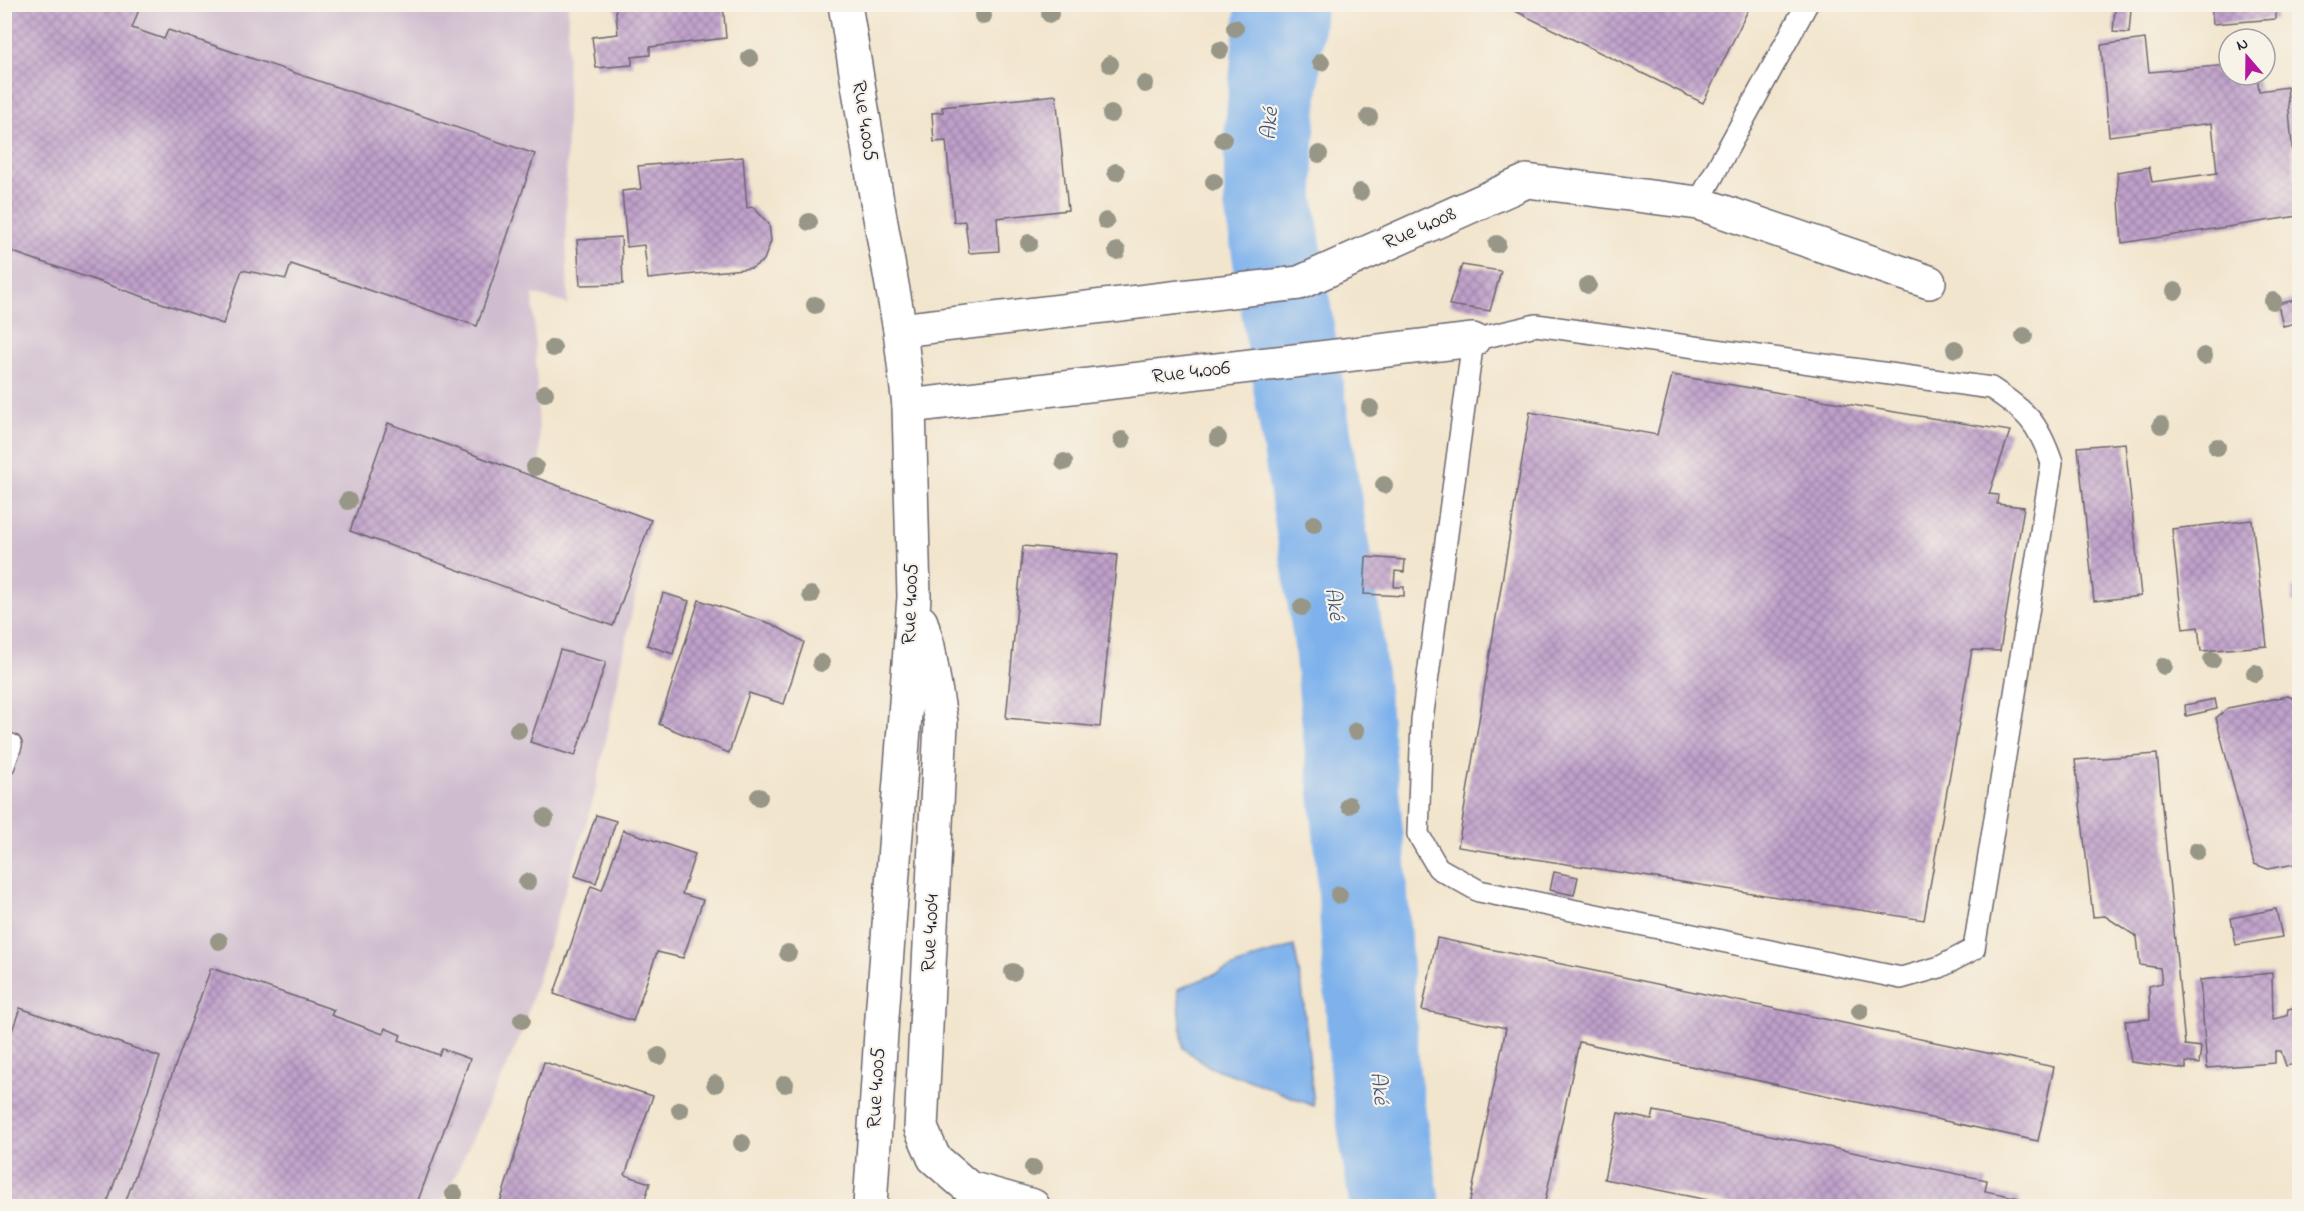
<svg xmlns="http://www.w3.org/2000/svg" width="2304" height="1211" viewBox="0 0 2304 1211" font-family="'Indie Flower',sans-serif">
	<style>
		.industrial { fill: #cfbdcf }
		.water { fill: #7fb2ec; stroke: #506a94; stroke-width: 1.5 }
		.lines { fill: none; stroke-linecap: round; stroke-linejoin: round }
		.river { stroke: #7fb2ec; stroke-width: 90 }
		.building { fill: url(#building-cross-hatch) }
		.service-casing { stroke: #6b666e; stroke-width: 24 }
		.minor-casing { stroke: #6b666e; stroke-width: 36 }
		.service { stroke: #fff; stroke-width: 21 }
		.minor { stroke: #fff; stroke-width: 33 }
		.tree { fill: #989787 }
		.labels { text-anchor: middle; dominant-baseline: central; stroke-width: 4.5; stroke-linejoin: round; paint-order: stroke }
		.street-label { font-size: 21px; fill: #22223b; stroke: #f7f3e8 }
		.water-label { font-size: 22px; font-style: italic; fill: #435479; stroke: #f7f3e8 }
	</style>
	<defs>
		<pattern id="building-cross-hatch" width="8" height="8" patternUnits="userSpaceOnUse" patternTransform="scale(1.5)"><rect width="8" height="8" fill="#bfa0ca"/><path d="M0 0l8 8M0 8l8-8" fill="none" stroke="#9b82a5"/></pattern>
	</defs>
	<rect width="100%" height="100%" fill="#f7f3e8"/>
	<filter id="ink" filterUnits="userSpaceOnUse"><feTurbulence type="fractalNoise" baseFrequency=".0167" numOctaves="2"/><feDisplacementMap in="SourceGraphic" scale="12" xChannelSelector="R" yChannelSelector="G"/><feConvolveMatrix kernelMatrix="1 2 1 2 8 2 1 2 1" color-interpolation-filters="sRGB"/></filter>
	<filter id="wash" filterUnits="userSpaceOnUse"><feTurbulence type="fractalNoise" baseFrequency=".008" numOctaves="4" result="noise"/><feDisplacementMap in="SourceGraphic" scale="24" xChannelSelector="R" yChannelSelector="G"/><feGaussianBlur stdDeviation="1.35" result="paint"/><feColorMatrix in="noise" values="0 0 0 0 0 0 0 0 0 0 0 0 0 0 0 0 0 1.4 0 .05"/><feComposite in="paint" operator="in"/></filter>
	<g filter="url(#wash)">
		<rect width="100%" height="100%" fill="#f2e5cd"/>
		<polygon class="industrial" points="5,5 568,5 566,229 568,304 533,294 541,479 651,520 594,797 520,1037 441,1206 5,1206"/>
		<polygon class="water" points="1294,946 1302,987 1314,1106 1249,1080 1210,1067 1183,1048 1178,989 1258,957"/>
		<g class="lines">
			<polyline class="river" points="1281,4 1269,140 1269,202 1338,636 1360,850 1375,1077 1395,1206"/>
		</g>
		<g id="blocks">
			<g class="building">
				<polygon points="4,4 141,4 132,28 164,39 168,30 535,154 477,326 291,264 286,279 242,270 223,324 4,249"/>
				<polygon points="615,4 723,4 726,38 650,47 650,55 632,57 632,65 596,68 592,37 618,34"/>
				<polygon points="1501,4 1751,4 1703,103"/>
				<polygon points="2211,4 2276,4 2276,19 2213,24"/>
				<polygon points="2115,8 2131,9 2129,33 2113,32"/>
				<polygon points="2145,39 2149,72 2229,65 2229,75 2257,75 2259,91 2287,87 2298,216 2122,243 2117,172 2149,167 2152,182 2217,173 2212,123 2109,136 2101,45"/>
				<polygon points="1056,95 1068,210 997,218 999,251 969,253 965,221 954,222 946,141 934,142 932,113 943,112 942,107"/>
				<polygon points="743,157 747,208 753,207 769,224 771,241 764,260 752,268 648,279 644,245 627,247 622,191 641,189 638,166"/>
				<polygon points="621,237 623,284 580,285 577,240"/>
				<polygon points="1462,265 1501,271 1490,311 1449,305"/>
				<polygon points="2295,300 2300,322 2283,326 2278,304"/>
				<polygon points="1672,375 2010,431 1989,494 1998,495 1997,504 2024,507 2000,651 1972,650 1924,920 1458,847 1530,412 1657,435"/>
				<polygon points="388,423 651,520 613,626 350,531"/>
				<polygon points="2125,443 2141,596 2094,601 2078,447"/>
				<polygon points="2252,520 2267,646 2201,651 2198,627 2183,629 2172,529"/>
				<polygon points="1023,546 1117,555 1100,727 1006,718"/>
				<polygon points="1366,557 1405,560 1404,572 1395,571 1394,587 1404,587 1404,596 1364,594"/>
				<rect x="2292" y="588" width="8" height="15"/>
				<polygon points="663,593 689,601 673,654 647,645"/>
				<polygon points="699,600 772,624 804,642 784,704 749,693 729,753 659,724"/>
				<polygon points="560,650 606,662 575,756 530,742"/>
				<polygon points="2288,696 2300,702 2300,863 2268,869 2254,864 2216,718 2228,708"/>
				<polygon points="2215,699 2217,709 2186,716 2185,705"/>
				<polygon points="2157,754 2185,1045 2201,1047 2199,1064 2186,1062 2186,1069 2131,1062 2125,1021 2150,1019 2149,986 2162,983 2160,968 2140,965 2137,937 2105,916 2093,917 2075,760"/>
				<polygon points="596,815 616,821 596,883 575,876"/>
				<polygon points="623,830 695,854 682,894 703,900 683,958 657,952 633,1021 554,994 591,886 602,890"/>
				<polygon points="1554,872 1578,877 1574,895 1550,890"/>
				<polygon points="2276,909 2282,937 2236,945 2231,918"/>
				<polygon points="1437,938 2054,1067 2038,1141 1579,1042 1544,1206 1469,1206 1506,1028 1422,1010"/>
				<polygon points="211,968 334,1010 331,1015 383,1034 385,1028 401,1035 399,1040 439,1055 442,1049 470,1059 416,1206 124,1206"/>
				<polygon points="2272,973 2273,1019 2287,1016 2288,1009 2300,1007 2300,1063 2286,1066 2281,1051 2275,1051 2275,1063 2207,1068 2200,980"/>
				<polygon points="20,1008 160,1057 106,1206 4,1206 4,1054"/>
				<polygon points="544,1062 653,1096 625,1175 650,1183 643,1206 499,1206"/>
				<polygon points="1654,1111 1987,1180 1985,1191 2020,1198 2019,1206 1737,1206 1604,1179 1618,1113 1652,1120"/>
			</g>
		</g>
	</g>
	<g filter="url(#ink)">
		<use href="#blocks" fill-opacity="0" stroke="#6b666e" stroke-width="1.5"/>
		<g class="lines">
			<g class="service-casing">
				<g id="service">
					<polyline points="1698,203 1807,4"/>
					<path d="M1536,325L1991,388C2027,412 2038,422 2052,463L1974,949L1940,967L1901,978L1479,891L1438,868L1418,834L1422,720L1473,340Z"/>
					<polyline points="4,765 11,745"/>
				</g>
			</g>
			<g class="minor-casing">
				<g id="minor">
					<polyline points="845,4 876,195 900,330 909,406 914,597 882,1017 870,1206"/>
					<polyline points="900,330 1299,283 1527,181 1698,203 1929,282"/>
					<polyline points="909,406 1473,340"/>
					<polyline points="921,622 928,646 941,723 921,1128 934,1158 969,1188 1033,1206"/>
				</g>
			</g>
			<use href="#service" class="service"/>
			<use href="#minor" class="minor"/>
		</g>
		<g class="tree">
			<circle cx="1050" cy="14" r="9"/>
			<circle cx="983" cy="16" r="9"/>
			<circle cx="1235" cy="28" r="9"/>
			<circle cx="1220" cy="50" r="9"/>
			<circle cx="750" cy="58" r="9"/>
			<circle cx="1321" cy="62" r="9"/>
			<circle cx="1110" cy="64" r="9"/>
			<circle cx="1145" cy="84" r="9"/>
			<circle cx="1111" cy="114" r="9"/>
			<circle cx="1369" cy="117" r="9"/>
			<circle cx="1223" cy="139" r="9"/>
			<circle cx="1319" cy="154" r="9"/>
			<circle cx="1116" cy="172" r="9"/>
			<circle cx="1214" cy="182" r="9"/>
			<circle cx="1360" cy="192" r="9"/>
			<circle cx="1106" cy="221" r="9"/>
			<circle cx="809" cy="222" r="9"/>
			<circle cx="1029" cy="243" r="9"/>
			<circle cx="1497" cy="244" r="9"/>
			<circle cx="1117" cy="251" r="9"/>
			<circle cx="1588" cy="285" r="9"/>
			<circle cx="2175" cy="291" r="9"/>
			<circle cx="2273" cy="301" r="9"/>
			<circle cx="815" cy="305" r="9"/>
			<circle cx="2024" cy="336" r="9"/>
			<circle cx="553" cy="348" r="9"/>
			<circle cx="1955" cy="349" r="9"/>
			<circle cx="2204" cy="356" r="9"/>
			<circle cx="545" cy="393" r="9"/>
			<circle cx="1370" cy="408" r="9"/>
			<circle cx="2161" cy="425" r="9"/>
			<circle cx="1218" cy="438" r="9"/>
			<circle cx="1122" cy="440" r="9"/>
			<circle cx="2217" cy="447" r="9"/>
			<circle cx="1064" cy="462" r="9"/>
			<circle cx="535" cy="467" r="9"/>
			<circle cx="1384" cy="485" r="9"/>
			<circle cx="348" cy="501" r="9"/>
			<circle cx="1314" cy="524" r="9"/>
			<circle cx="811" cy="595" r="9"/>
			<circle cx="1302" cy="607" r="9"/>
			<circle cx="2212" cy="660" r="9"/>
			<circle cx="821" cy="663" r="9"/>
			<circle cx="2164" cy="666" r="9"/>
			<circle cx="2255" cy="673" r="9"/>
			<circle cx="518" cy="730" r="9"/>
			<circle cx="1356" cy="731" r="9"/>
			<circle cx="759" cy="797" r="9"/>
			<circle cx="1349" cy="805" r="9"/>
			<circle cx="545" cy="818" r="9"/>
			<circle cx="2197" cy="851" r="9"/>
			<circle cx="527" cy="882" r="9"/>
			<circle cx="1339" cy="895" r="9"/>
			<circle cx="219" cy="941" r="9"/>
			<circle cx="788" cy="953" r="9"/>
			<circle cx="1013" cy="972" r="9"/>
			<circle cx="1860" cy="1011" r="9"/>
			<circle cx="522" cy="1020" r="9"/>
			<circle cx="659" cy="1056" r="9"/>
			<circle cx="715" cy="1084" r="9"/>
			<circle cx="785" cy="1084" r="9"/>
			<circle cx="680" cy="1110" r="9"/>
			<circle cx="742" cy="1143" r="9"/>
			<circle cx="1033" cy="1168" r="9"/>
			<circle cx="454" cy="1194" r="9"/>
		</g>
	</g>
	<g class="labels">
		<g class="street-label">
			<text transform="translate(864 121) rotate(81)">Rue 4.005</text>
			<text transform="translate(1420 229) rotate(-24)">Rue 4.008</text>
			<text transform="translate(1191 373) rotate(-7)">Rue 4.006</text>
			<text transform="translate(911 604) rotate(-88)">Rue 4.005</text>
			<text transform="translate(931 933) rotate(-87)">Rue 4.004</text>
			<text transform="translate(877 1088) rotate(-87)">Rue 4.005</text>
		</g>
		<g class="water-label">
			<text transform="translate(1271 124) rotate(-86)">Aké</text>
			<text transform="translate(1333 604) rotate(81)">Aké</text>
			<text transform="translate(1378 1088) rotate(83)">Aké</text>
		</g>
	</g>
	<rect width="2304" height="1211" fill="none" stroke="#f7f3e8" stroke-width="24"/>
	<g transform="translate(2247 57) rotate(340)"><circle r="28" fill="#f7f3e8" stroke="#a29fa3" stroke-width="1.5"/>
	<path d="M0-4.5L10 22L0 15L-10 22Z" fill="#b5179e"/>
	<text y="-9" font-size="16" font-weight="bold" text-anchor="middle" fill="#22223b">N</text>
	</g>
</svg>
